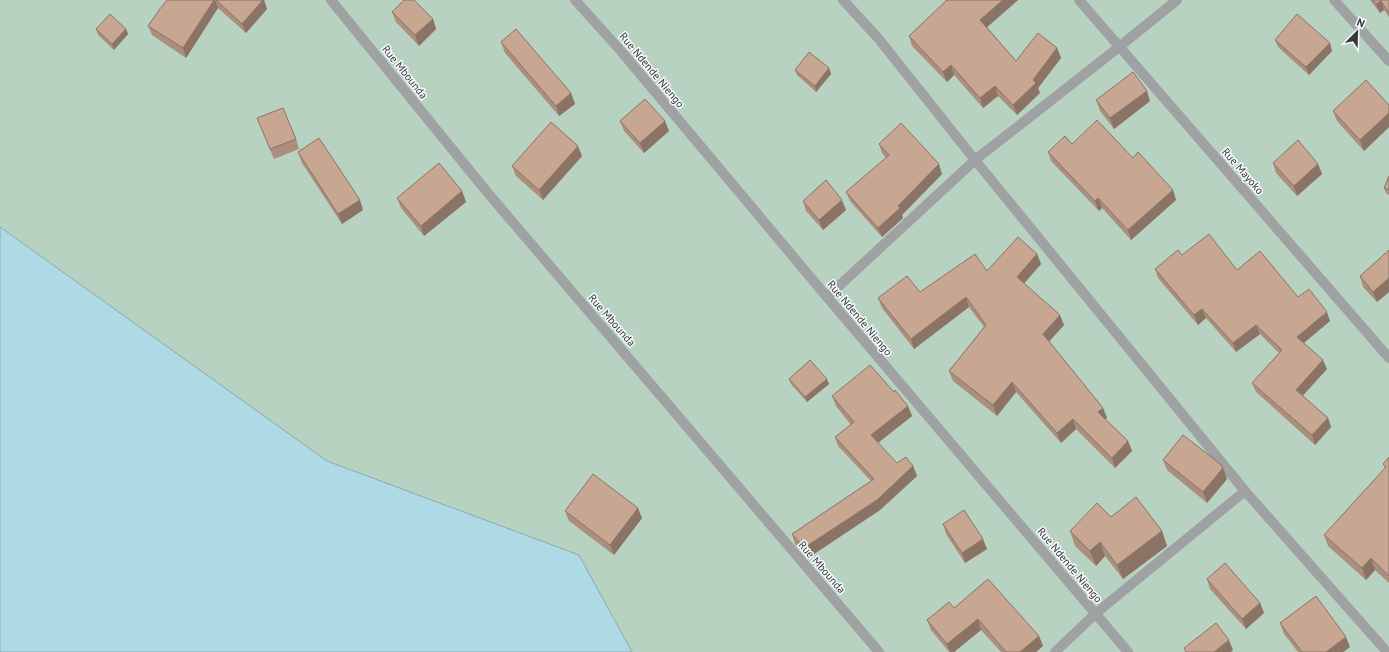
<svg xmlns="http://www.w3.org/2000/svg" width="1389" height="652" viewBox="0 0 1389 652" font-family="'PT Sans',sans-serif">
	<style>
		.green { fill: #b8d2c1 }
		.water { fill: #aedae6; stroke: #8aa9b2 }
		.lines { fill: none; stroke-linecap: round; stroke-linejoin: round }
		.minor { stroke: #9fa1a2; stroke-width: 10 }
		.wall { fill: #ab8f7e }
		.shaded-wall { fill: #8b7466 }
		.building { fill: #c7a692; stroke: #8b7466 }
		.labels { text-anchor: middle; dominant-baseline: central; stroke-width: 3; stroke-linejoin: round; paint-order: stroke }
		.street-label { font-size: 11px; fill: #363739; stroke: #f7fafd }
	</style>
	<rect width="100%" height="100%" fill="#eaedf0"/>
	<rect class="green" x="0" y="0" width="1389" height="652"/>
	<polygon class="water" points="0,227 327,461 579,555 632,652 0,652"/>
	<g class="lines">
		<g class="minor">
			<polyline points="331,0 487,192 879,652"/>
			<polyline points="575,0 620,50 827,297 1128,652"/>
			<polyline points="843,0 878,38 975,160 1245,491 1387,652"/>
			<polyline points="1079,0 1389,358"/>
			<polyline points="1334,0 1389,61"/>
			<polyline points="827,297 975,160 1119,47 1177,0"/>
			<polyline points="1055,652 1095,614 1245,491"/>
		</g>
	</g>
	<g class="wall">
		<polygon points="167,0 264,0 267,9 246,33 218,8 186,58 152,35 148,26"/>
		<polygon points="945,0 1018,0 987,27 1016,61 1057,48 1061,58 1038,88 1040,93 1017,115 998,96 983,108 954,75 947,82 912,46 909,36 946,1"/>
		<polygon points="1370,0 1389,0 1389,17 1384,10 1380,13"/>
		<polygon points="392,12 433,19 436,29 419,46 396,22"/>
		<polygon points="96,29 126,29 128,34 114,50 98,35"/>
		<polygon points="1275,40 1332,51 1309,75 1278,47"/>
		<polygon points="501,42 571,93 575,104 559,116 505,53"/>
		<polygon points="829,68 831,74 816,92 797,75 795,70"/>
		<polygon points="1096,100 1150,101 1114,129 1100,111"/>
		<polygon points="1389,105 1389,127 1364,151 1337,121 1333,111"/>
		<polygon points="257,118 296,139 299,149 274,159"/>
		<polygon points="620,121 669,131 644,153 624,131"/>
		<polygon points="879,144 942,174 902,215 903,218 882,237 850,201 846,192 886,158 882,153"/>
		<polygon points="1072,144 1133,158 1173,190 1176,200 1131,240 1102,208 1099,211 1051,161 1048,152"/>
		<polygon points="298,152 363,210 342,224 302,163"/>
		<polygon points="582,156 543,200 516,176 512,166"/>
		<polygon points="1273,163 1318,164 1322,174 1297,196 1276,173"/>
		<polygon points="1389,176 1389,195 1386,193 1384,188"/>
		<polygon points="462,191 466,202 424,236 401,208 397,198"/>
		<polygon points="803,201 846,210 823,230 806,211"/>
		<polygon points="1389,250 1389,292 1377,302 1363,287 1360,276"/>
		<polygon points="1037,254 1041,264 1024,283 1064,325 1049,341 1103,408 1107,418 1105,419 1128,441 1132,451 1115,468 1076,429 1061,443 1016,392 997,416 953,381 949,371 984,327 969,307 914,349 882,308 878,298 920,292 987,271"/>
		<polygon points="1182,255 1237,270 1298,297 1330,321 1304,343 1327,369 1303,396 1328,418 1331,427 1315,445 1256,392 1252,383 1279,353 1260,334 1236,352 1206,318 1198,325 1158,278 1155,269"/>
		<polygon points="789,379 829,384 807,402 791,384"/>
		<polygon points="894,392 908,406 912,416 878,443 897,463 913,466 917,476 880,510 808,558 795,544 792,534 871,481 838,446 835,437 851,425 836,406 832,396"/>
		<polygon points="1389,457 1389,583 1375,570 1366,580 1328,546 1324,535 1385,468 1383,464"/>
		<polygon points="1163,460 1223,468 1227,479 1207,503 1167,470"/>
		<polygon points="565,511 642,518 614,555 569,521"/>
		<polygon points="1111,517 1162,531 1167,546 1123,579 1105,556 1096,566 1075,546 1070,531"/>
		<polygon points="943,524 987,549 965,563 946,534"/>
		<polygon points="1207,579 1260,603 1264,613 1246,629 1210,589"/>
		<polygon points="954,608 1039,636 1043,646 1036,652 1001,652 981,630 954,652 949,652 931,630 927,620"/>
		<polygon points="1280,623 1350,647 1343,652 1298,652 1284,634"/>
	</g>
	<g class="shaded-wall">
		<polygon points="214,0 215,0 218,8 186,58 183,48"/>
		<polygon points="263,0 264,0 267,9 246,33 242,24"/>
		<polygon points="1003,0 1018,0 984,30 980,20"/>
		<polygon points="1381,1 1384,10 1380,13 1376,4"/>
		<polygon points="433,19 436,29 419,46 415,35"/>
		<polygon points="126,29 128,34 114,50 112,44"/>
		<polygon points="1330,43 1332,51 1309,75 1306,67"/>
		<polygon points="1057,48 1061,58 1038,88 1040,93 1017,115 1013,105"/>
		<polygon points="951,65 954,75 947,82 943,72"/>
		<polygon points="829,68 831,74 816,92 815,86"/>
		<polygon points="995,86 998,96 983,108 980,98"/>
		<polygon points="1147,91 1150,101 1114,129 1110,118"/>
		<polygon points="571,93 575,104 559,116 556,106"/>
		<polygon points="1389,113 1389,127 1364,151 1360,140"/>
		<polygon points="665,121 669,131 644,153 640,143"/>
		<polygon points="578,146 582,156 543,200 539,190"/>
		<polygon points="939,164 942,174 902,215 903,218 882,237 878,228 898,206"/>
		<polygon points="1318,164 1322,174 1297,196 1294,186"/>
		<polygon points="1173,190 1176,200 1131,240 1128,230"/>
		<polygon points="462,191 466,202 424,236 421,226"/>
		<polygon points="1098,198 1102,208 1099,211 1095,201"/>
		<polygon points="360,200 363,210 342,224 338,214"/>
		<polygon points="842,200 846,210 823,230 819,220"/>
		<polygon points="1037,254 1041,264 1021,287 1017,277"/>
		<polygon points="1389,278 1389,292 1377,302 1373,292"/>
		<polygon points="966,297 969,307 914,349 911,339"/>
		<polygon points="1202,309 1206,318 1198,325 1194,315"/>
		<polygon points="1327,312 1330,321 1300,346 1297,337"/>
		<polygon points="1060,315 1064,325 1047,344 1043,334"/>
		<polygon points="1256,325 1260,334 1236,352 1233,343"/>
		<polygon points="1323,360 1327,369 1299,399 1296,390"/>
		<polygon points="827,379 829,384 807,402 805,397"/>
		<polygon points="1012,382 1016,392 997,416 993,405"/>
		<polygon points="908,406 912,416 875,445 871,435"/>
		<polygon points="1103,408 1107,418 1102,422 1098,412"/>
		<polygon points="1328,418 1331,427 1315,445 1312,435"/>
		<polygon points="1073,419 1076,429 1061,443 1057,433"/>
		<polygon points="1128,441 1132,451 1115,468 1112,458"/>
		<polygon points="913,466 917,476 880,510 808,558 804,548"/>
		<polygon points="1223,468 1227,479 1207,503 1203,492"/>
		<polygon points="638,508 642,518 614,555 610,545"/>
		<polygon points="1162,531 1167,546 1123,579 1117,565"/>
		<polygon points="983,539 987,549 965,563 962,553"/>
		<polygon points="1100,542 1105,556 1096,566 1090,551"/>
		<polygon points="1371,558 1375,570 1366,580 1362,568"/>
		<polygon points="1260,603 1264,613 1246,629 1242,619"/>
		<polygon points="978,619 981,630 954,652 950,652 947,644"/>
		<polygon points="1039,636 1043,646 1036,652 1020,652"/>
		<polygon points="1346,637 1350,647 1343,652 1326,652"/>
		<polygon points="1229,640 1233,650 1231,652 1214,652"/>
	</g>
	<g class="building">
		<polygon points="167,0 214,0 183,48 148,26 159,10"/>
		<polygon points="216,0 263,0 242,24"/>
		<polygon points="404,0 414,0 433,19 415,35 392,12"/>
		<polygon points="947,0 1003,0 980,20 1016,61 1038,33 1057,48 1033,80 1036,83 1013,105 995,86 980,98 951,65 943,72 909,36"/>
		<polygon points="1373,0 1389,0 1389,13 1381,1 1376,4"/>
		<polygon points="110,14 126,29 112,44 96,29"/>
		<polygon points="1297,14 1330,43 1306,67 1275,40"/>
		<polygon points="516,29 571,93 556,106 501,42"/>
		<polygon points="809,52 829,68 815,86 795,70"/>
		<polygon points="1133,72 1147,91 1110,118 1096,100"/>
		<polygon points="1366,80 1389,105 1389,113 1360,140 1333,111"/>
		<polygon points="645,99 665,121 640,143 620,121"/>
		<polygon points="283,108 296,139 270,149 257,118"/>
		<polygon points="1097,120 1133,158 1138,152 1173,190 1128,230 1098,198 1095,201 1048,152 1065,136 1072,144"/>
		<polygon points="551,122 578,146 539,190 512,166"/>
		<polygon points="901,123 939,164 898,206 900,208 878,228 846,192 889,155 879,144"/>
		<polygon points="319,138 360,200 338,214 298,152"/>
		<polygon points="1298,140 1318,164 1294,186 1273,163"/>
		<polygon points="439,163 462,191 421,226 397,198"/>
		<polygon points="1389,176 1389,190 1384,188"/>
		<polygon points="826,180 842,200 819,220 803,201"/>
		<polygon points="1209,234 1237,270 1260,251 1298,297 1309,289 1327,312 1297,337 1323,360 1296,390 1328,418 1312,435 1252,383 1282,350 1256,325 1233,343 1202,309 1194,315 1155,269 1178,250 1182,255"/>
		<polygon points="1018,237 1037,254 1017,277 1060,315 1043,334 1103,408 1098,412 1128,441 1112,458 1073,419 1057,433 1012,382 993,405 949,371 986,325 966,297 911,339 878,298 907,276 920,292 975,254 987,271"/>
		<polygon points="1389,250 1389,278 1373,292 1360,276"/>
		<polygon points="810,360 827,379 805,397 789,379"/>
		<polygon points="870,365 894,392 895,390 908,406 871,435 897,463 906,457 913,466 877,500 804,548 792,534 874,479 835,437 854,422 832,396"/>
		<polygon points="1183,435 1219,463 1223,468 1203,492 1163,460"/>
		<polygon points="1389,457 1389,576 1371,558 1362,568 1324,535 1386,467 1383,464"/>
		<polygon points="593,474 638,508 610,545 565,511"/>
		<polygon points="1136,497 1162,531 1117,565 1100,542 1090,551 1070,531 1097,503 1111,517"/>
		<polygon points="964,510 983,539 962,553 943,524"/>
		<polygon points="1225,563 1260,603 1242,619 1207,579"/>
		<polygon points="988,579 1039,636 1020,652 1006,652 978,619 947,644 927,620 949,602 954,608"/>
		<polygon points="1316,596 1346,637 1326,652 1302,652 1280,623"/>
		<polygon points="1216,623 1229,640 1214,652 1186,652 1184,648"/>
	</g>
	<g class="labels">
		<g class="street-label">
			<text transform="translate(652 70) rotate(50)">Rue Ndende Niengo</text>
			<text transform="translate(405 72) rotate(51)">Rue Mbounda</text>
			<text transform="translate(1243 171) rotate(49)">Rue Mayoko</text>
			<text transform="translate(860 318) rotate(50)">Rue Ndende Niengo</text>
			<text transform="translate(612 320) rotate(49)">Rue Mbounda</text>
			<text transform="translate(1070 565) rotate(50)">Rue Ndende Niengo</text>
			<text transform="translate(822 567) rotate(49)">Rue Mbounda</text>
		</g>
	</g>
	<g transform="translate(1357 32) rotate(23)" stroke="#f7fafd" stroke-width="3" paint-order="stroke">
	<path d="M0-3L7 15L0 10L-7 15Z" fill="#363739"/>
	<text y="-6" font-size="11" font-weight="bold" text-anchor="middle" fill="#363739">N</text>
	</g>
</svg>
